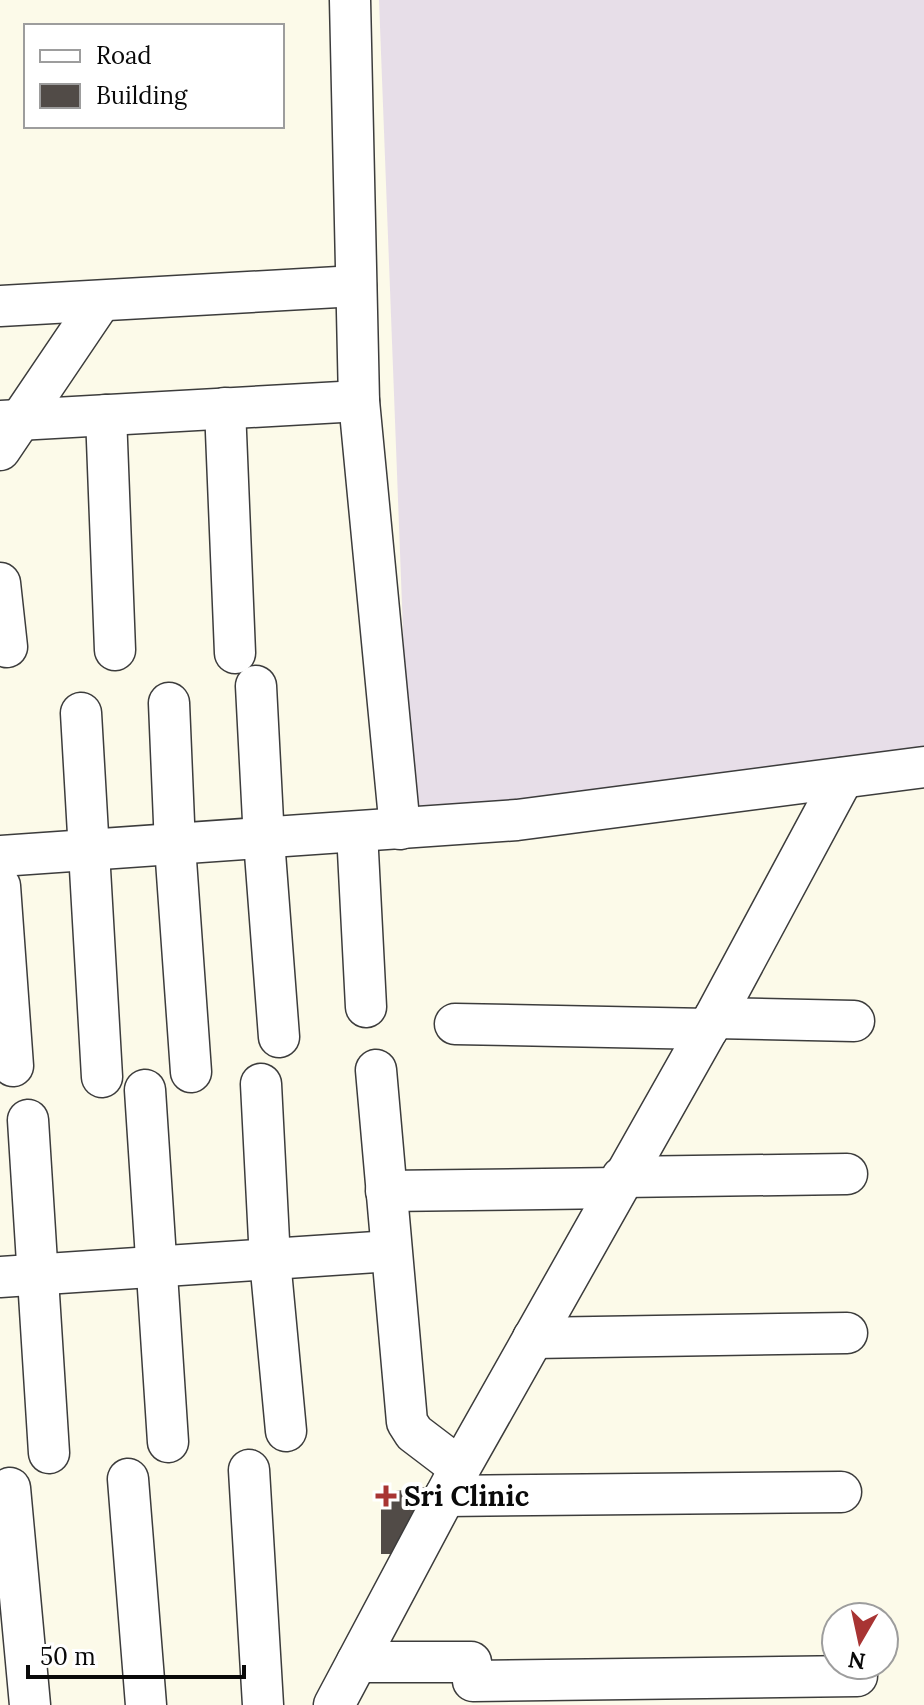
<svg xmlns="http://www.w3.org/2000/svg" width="924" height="1705" viewBox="0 0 924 1705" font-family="Lora,serif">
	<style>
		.industrial { fill: #e7dee8 }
		.building { fill: #514b47 }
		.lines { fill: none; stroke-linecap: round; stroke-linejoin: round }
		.minor-casing { stroke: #3c3c3c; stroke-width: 43 }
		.minor { stroke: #fff; stroke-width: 40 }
		.poi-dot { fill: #a83433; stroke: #fff; stroke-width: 3 }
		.labels { text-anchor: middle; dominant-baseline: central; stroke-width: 8; stroke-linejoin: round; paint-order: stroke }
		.poi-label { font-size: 28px; font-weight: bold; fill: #090909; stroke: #fff; text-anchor: start }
	</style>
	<rect width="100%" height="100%" fill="#fcfae9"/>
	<polygon class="industrial" points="379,0 924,0 924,750 410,815"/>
	<polygon class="building" points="432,1486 395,1554 381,1554 381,1493"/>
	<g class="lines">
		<g class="minor-casing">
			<g id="minor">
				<polyline points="350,0 359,401 400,829"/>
				<polyline points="0,306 356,286"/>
				<polyline points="225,408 235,653"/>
				<polyline points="106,415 115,650"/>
				<polyline points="0,421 359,401"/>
				<polyline points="0,450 100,302"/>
				<polyline points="0,583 7,647"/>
				<polyline points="256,686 264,840 279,1037"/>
				<polyline points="169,703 175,846 191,1072"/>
				<polyline points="81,713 102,1077"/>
				<polyline points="357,832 366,1007"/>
				<polyline points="0,856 517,820 924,767"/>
				<polyline points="0,886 13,1066"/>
				<polyline points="714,1018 854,1021"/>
				<polyline points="455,1024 708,1029"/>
				<polyline points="376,1070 407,1422 414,1433 460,1468"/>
				<polyline points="261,1084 270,1260 286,1431"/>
				<polyline points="145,1090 168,1442"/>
				<polyline points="28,1120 49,1453"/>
				<polyline points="622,1177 847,1174"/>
				<polyline points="386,1191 616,1188"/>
				<polyline points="0,1277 391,1251"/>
				<polyline points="533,1338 847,1333"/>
				<polyline points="249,1470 263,1705"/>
				<polyline points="128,1479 146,1705"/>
				<polyline points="10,1488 30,1705"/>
				<polyline points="445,1496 841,1492"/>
				<polyline points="357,1662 471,1662 473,1681 857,1676"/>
				<polyline points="334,1705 460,1468 714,1018 843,778"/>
			</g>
		</g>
		<use href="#minor" class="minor"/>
	</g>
	<path class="poi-dot" d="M382 1484h8v8h8v8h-8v8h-8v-8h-8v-8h8z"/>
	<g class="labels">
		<g class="poi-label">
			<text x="404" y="1496">Sri Clinic</text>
		</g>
	</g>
	<rect x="24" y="24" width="260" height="104" fill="#ffffff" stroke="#9d9d9d" stroke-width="2"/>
	<rect x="40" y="50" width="40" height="12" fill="#ffffff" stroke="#9d9d9d" stroke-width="2"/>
	<text x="96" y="64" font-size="24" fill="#090909">Road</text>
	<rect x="40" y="84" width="40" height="24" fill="#514b47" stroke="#9d9d9d" stroke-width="2"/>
	<text x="96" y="104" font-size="24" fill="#090909">Building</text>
	<g transform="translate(860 1641) rotate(189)"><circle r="38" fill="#ffffff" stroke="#9d9d9d" stroke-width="2"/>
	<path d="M0-6L14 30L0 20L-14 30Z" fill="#a83433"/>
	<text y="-12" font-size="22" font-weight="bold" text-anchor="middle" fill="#090909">N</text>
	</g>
	<path d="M28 1665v12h216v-12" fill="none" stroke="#090909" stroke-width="4"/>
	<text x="40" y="1665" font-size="24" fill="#090909" stroke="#ffffff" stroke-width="6" paint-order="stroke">50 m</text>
</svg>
